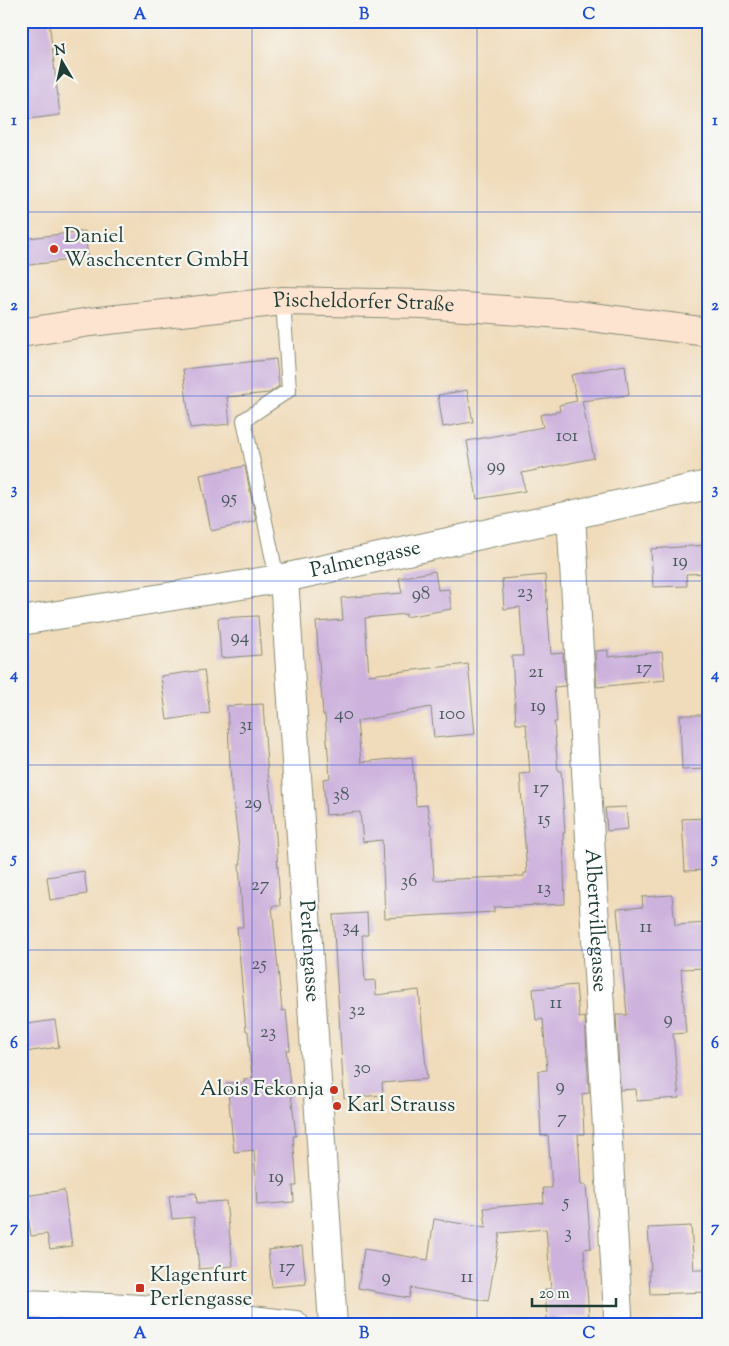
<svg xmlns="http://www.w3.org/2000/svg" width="729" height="1346" viewBox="0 0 729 1346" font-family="'Sorts Mill Goudy',serif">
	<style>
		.building { fill: #cdb2dd }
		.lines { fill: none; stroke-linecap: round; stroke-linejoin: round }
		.service-casing { stroke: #888c77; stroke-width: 16 }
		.minor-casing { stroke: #888c77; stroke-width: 30 }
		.secondary-casing { stroke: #888c77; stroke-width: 30 }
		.service { stroke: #fff; stroke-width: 14 }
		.minor { stroke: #fff; stroke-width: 28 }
		.secondary { stroke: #fde4d1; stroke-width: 28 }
		.grid { fill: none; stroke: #1d4ed8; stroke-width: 1; stroke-opacity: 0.55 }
		.poi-dot { fill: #c8321e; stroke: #f6f6f2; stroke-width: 2 }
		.labels { text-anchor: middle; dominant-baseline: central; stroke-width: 4.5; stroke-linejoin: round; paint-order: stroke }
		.number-label { font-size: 19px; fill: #4a5a5e }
		.poi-label { font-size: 21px; fill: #1f3d34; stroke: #f6f6f2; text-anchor: start }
		.street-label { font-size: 21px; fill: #1f3d34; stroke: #f6f6f2 }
		.neatline { fill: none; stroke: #1d4ed8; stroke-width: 2 }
		.grid-label { font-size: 16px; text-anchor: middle; font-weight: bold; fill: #1d4ed8 }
	</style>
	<rect width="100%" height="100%" fill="#f6f6f2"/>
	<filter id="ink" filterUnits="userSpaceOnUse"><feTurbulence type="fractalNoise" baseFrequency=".02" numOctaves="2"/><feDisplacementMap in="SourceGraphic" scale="10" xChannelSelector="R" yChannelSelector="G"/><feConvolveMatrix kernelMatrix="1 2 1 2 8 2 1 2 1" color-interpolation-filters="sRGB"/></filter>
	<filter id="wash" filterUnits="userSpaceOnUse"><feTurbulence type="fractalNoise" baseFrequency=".0096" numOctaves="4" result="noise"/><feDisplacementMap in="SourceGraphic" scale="20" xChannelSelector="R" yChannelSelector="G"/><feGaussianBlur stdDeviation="1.12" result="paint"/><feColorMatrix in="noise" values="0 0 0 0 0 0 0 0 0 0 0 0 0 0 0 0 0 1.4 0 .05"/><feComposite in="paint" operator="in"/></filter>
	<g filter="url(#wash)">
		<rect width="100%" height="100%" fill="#f0dbba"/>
		<g id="blocks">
			<g class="building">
				<polygon points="21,21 49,21 60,115 21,120"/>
				<polygon points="85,231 88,258 21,266 21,239"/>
				<polygon points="276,359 279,386 269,393 227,397 230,424 190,428 183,369"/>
				<polygon points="625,365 629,395 582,401 594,458 522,473 525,491 477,499 467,441 543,427 540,415 560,411 559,405 577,401 571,375"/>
				<polygon points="467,390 473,422 443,427 438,395"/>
				<polygon points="245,466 256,521 211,531 200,475"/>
				<polygon points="708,545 708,573 686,574 687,586 653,587 651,549"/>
				<polygon points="435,571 438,590 449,589 451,609 406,617 406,614 365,618 369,675 468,664 475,734 434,738 431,707 357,721 361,762 412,757 416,806 427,805 430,824 431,824 434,880 524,876 524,873 527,873 520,774 530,773 526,724 516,724 512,656 523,656 520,607 504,609 502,579 545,575 551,654 563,653 565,686 554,687 557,722 554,722 558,771 561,771 565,833 563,833 565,904 494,907 494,912 385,918 382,840 363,842 360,812 326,815 323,779 330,778 325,715 323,715 316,622 343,620 341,598 402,593 399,578"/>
				<polygon points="258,616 261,655 221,658 218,618"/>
				<polygon points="608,650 608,657 662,652 665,680 597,687 595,651"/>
				<polygon points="204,670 210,713 167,720 161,676"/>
				<polygon points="263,704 267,765 276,836 280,906 272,906 282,1011 286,1010 290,1050 286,1050 296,1136 293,1136 297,1186 293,1186 294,1202 257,1205 254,1150 234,1152 227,1083 245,1082 244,1079 252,1078 248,1031 246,1031 237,927 243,927 239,864 241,864 231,784 227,706"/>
				<polygon points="680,715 705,715 705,729 708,729 708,769 682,770"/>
				<polygon points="626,807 628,829 607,831 605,808"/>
				<polygon points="708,818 708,870 685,871 682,819"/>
				<polygon points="84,871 87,894 50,900 47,877"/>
				<polygon points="672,895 675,925 708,923 708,968 681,969 686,1033 673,1034 679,1098 637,1101 636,1089 620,1090 616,1015 627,1015 617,909 643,907 642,897"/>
				<polygon points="367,913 368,935 362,935 365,981 375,980 376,995 419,990 427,1079 382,1083 383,1095 344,1098 333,915"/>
				<polygon points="576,985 579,1018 585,1017 589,1093 582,1094 584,1134 578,1134 581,1185 586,1185 591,1248 584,1249 589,1316 547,1319 545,1289 551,1289 546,1229 500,1233 488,1301 411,1288 409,1298 374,1292 374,1291 358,1288 364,1249 428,1260 434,1219 486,1228 484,1208 544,1203 543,1188 552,1188 548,1135 541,1136 538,1071 547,1070 543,1019 536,1020 533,989"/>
				<polygon points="55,1020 59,1047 25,1052 21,1025"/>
				<polygon points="64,1190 72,1246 50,1249 47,1234 31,1236 25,1196"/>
				<polygon points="196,1193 197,1203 226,1201 233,1266 199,1269 194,1217 172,1219 169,1196"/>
				<polygon points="691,1226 694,1270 708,1270 708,1292 650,1294 649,1270 651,1270 648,1228"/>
				<polygon points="302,1246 306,1284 272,1287 268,1250"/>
			</g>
		</g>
	</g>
	<g filter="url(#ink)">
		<use href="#blocks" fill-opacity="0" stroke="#888c77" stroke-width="1"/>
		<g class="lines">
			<g class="service-casing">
				<polyline id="service" points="277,579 244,420 289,390 283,301"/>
			</g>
			<g class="minor-casing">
				<g id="minor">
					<path id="s1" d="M571,515L618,1314L617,1325"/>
					<path id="s2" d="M284,578L333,1325"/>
					<path id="s3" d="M21,621L284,578L708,485"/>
					<polyline points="21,1304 109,1307 184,1312 295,1325"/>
				</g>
			</g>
			<g class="secondary-casing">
				<g id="secondary">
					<path id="s4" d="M21,333L90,322L283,301L423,304L576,315L708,332"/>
				</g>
			</g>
			<use href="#service" class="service"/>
			<use href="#minor" class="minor"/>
			<use href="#secondary" class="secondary"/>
		</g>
	</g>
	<path class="grid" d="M252,21V1325M477,21V1325M21,212H708M21,396H708M21,581H708M21,765H708M21,950H708M21,1134H708"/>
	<g class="poi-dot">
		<circle cx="54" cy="249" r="5"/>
		<circle cx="334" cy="1090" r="5"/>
		<circle cx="337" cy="1106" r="5"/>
		<rect x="135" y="1283" width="10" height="10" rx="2.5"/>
	</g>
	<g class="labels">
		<g class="number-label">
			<text x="567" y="436">101</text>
			<text x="496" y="466">99</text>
			<text x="229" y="498">95</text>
			<text x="680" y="561">19</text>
			<text x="525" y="592">23</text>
			<text x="421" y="594">98</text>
			<text x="240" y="637">94</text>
			<text x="644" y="668">17</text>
			<text x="536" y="672">21</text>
			<text x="538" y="706">19</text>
			<text x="344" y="714">40</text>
			<text x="452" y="714">100</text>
			<text x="246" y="725">31</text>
			<text x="541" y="788">17</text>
			<text x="341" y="795">38</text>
			<text x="253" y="803">29</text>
			<text x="544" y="819">15</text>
			<text x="409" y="881">36</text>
			<text x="260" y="885">27</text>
			<text x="544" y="888">13</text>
			<text x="351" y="927">34</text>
			<text x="646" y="927">11</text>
			<text x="259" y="964">25</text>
			<text x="556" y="1003">11</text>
			<text x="357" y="1010">32</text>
			<text x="668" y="1019">9</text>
			<text x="268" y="1032">23</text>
			<text x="362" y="1068">30</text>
			<text x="560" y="1086">9</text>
			<text x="562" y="1118">7</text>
			<text x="276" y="1177">19</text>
			<text x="566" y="1202">5</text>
			<text x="568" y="1233">3</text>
			<text x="287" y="1267">17</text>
			<text x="386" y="1277">9</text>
			<text x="467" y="1277">11</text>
		</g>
		<g class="poi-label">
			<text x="64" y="237">Daniel<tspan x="64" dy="24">Waschcenter GmbH</tspan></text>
			<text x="324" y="1090" text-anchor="end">Alois Fekonja</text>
			<text x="347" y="1106">Karl Strauss</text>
			<text x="150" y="1276">Klagenfurt<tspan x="150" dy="24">Perlengasse</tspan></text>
		</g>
		<g class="street-label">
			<text stroke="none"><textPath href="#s4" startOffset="345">Pischeldorfer Straße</textPath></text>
			<text stroke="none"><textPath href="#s3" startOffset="350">Palmengasse</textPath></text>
			<text stroke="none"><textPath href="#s1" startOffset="406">Albertvillegasse</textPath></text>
			<text stroke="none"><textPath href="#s2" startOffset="374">Perlengasse</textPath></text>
		</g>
	</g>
	<rect width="729" height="1346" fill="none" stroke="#f6f6f2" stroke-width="55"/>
	<g transform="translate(62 62) rotate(351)" stroke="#f6f6f2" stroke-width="4" paint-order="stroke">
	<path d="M0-4L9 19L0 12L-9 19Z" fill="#1f3d34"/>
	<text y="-8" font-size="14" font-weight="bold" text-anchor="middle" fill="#1f3d34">N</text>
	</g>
	<path d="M532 1298v8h84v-8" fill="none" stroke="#1f3d34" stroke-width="2.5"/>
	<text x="539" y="1298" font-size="15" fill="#1f3d34" stroke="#f6f6f2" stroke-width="4" paint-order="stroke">20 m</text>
	<rect x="28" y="28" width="674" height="1290" class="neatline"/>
	<g class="grid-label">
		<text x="140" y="19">A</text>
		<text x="364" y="19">B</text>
		<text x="589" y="19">C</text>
		<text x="14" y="125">1</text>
		<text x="715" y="125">1</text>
		<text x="14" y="310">2</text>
		<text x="715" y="310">2</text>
		<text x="14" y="494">3</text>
		<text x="715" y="494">3</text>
		<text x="14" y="679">4</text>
		<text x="715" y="679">4</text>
		<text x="14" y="863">5</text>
		<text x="715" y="863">5</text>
		<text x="14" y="1048">6</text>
		<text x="715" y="1048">6</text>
		<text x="14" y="1232">7</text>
		<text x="715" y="1232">7</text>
		<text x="140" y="1338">A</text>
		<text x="364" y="1338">B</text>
		<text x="589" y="1338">C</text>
	</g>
</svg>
